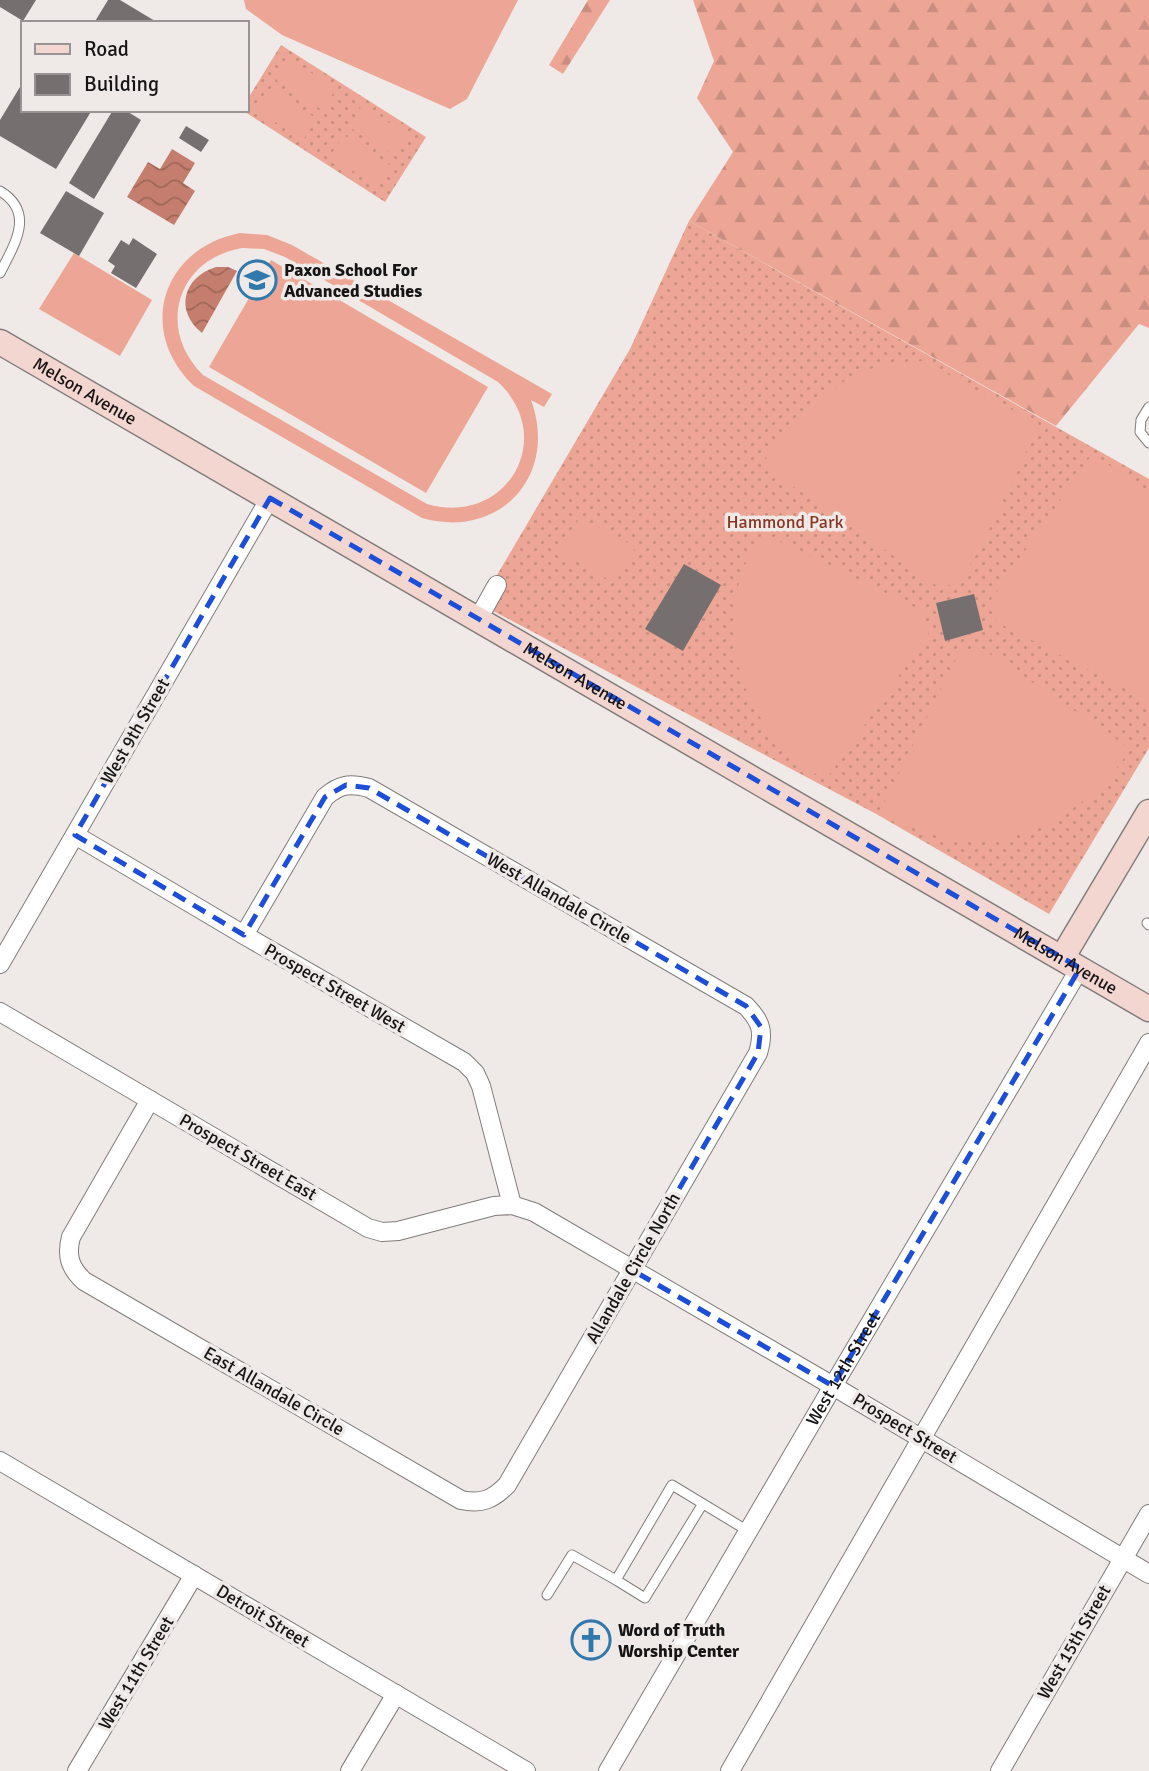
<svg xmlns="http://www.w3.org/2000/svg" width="1149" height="1771" viewBox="0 0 1149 1771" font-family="Signika,sans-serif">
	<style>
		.grass { fill: url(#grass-dots) }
		.forest { fill: url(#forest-firs) }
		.garden { fill: #eda695; fill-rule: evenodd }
		.water { fill: url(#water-waves) }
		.building { fill: #75706f }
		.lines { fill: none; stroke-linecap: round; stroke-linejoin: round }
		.lane-casing { stroke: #827d7b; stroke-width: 11 }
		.street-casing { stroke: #827d7b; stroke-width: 20 }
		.secondary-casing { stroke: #827d7b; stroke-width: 27 }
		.lane { stroke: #fff; stroke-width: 9 }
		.street { stroke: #fff; stroke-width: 18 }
		.secondary { stroke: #f4d6d0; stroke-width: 24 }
		.marked { fill: none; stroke: #1d4ed8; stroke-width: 5; stroke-dasharray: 14 9; stroke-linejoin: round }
		.labels { text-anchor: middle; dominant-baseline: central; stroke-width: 7; stroke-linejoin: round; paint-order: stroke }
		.poi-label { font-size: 18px; font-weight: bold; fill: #161414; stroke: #efeae8; text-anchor: start }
		.street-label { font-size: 18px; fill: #161414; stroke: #efeae8 }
		.park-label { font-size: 18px; fill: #8b3522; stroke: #efeae8 }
	</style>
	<defs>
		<pattern id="grass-dots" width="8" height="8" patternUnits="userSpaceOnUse" patternTransform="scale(1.75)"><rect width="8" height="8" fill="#eda695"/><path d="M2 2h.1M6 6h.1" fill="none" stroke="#ca8e80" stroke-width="1.8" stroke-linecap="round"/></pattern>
		<pattern id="forest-firs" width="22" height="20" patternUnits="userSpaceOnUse" patternTransform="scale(1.75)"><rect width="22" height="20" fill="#eda695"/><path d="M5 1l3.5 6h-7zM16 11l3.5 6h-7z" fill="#ca8e80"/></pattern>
		<pattern id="water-waves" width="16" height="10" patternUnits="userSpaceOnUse" patternTransform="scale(1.75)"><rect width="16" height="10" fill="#c57e6d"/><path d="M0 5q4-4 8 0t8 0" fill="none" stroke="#9f6658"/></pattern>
	</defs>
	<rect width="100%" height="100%" fill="#efeae8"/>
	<g class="grass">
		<polygon points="281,45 426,137 385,202 242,110 247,110 247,100"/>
		<polygon points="689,221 1149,479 1149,748 1049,914 878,815 480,604 630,349"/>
	</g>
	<g class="forest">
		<polygon points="588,0 610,0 563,74 549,65"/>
		<polygon points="693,0 1149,0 1149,328 1139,324 1056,426 689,221 733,152 697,98 714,61"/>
	</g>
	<g class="garden">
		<polygon points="244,0 518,0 467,99 450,109 282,35 246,9"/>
		<polygon points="290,59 336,89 322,110 276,80"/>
		<polygon points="271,89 317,119 303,140 257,110"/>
		<polygon points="362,105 408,135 395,156 349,127"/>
		<polygon points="344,135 390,165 376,186 330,156"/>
		<path d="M240,233L267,235L292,245L552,394L544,407L531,400C559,476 499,540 422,518L194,386C136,331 162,248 240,233ZM242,248L264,249L285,257L498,382C558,438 506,527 427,504L203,375C156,329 177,259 242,248Z"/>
		<polygon points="74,253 152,300 120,356 39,309"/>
		<polygon points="271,260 488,387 426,493 209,367"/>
		<polygon points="924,361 1039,425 979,551 959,582 940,588 762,465 781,435 810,406 852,376 886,363"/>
		<polygon points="1093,453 1135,485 1149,503 1149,701 997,622 990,601"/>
		<polygon points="580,517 636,547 615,583 560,552"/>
		<path d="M763,533L923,611L929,633L826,780C749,740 709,637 749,556C753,548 758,540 763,533Z"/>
		<polygon points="981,648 1131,749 1103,786 1055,822 1001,841 945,839 878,815 960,651"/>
	</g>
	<g class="water">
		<polygon points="172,149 195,163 183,183 195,191 174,225 127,197 148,162 160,169"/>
		<path d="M216,267H228L237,271L202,333C174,311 183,277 216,267Z"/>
	</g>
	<g class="building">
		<polygon points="0,0 36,0 23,21 0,7"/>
		<polygon points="108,0 120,0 155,21 154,23 94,23"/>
		<polygon points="23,82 23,110 92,110 56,169 0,136 0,120"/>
		<polygon points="113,110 125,110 141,120 94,199 69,183"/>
		<polygon points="186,126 209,140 201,152 179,138"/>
		<polygon points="66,191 104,213 79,256 40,233"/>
		<polygon points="133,238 157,254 136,288 111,273 115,266 108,261 121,240 129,245"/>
		<polygon points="684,564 721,585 683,651 645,629"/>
		<polygon points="974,594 983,630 945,641 936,603"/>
	</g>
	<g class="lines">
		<g class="lane-casing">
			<g id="lane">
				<path d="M0,191C36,213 14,245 0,273"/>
				<polyline points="1149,407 1141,420 1140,432 1149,443"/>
				<polyline points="1147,923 1149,925"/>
				<polyline points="702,1505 645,1598 616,1580 672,1485 748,1531"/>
				<polyline points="547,1595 572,1555 616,1580"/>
			</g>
		</g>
		<g class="street-casing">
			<g id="street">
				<polyline points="478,619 497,585"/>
				<polyline points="75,835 244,935 464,1062 475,1073 481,1086 512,1205"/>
				<polyline points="0,964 270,498"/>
				<polyline points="0,1012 368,1228 382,1232 398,1231 494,1206 512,1205 534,1212 833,1386 1149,1574"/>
				<path d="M150,1100L71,1237C66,1256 70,1268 84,1281L461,1500C482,1504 492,1500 507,1485L758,1053C764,1033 762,1022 746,1006L369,788C350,783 340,784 325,797L244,935"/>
				<polyline points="0,1461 526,1771"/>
				<polyline points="77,1771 194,1575"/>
				<polyline points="350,1771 396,1694"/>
				<path id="s1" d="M608,1771L833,1386L1080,968"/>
				<polyline points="730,1771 1149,1043"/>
				<polyline points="1000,1771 1149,1514"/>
			</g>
		</g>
		<g class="secondary-casing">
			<g id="secondary">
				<path id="s2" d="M0,342L1149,1009"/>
				<polyline points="1062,958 1149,812"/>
			</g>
		</g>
		<use href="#lane" class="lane"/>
		<use href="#street" class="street"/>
		<use href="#secondary" class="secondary"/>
	</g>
	<path class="marked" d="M270,498L1080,968L833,1386L632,1270L758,1053L761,1027L746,1006L369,788L346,785L325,797L244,935L75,835Z"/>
	<defs>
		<g id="school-ring" transform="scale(2.0125)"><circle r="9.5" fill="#efeae8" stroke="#3179ad" stroke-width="1.5"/><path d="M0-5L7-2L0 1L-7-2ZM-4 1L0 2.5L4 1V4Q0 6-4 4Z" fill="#3179ad"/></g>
		<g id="church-ring" transform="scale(2.0125)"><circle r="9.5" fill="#efeae8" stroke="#3179ad" stroke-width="1.5"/><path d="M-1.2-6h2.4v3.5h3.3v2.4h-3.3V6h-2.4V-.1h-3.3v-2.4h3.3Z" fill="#3179ad"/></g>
	</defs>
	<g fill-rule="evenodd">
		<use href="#school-ring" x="257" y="280"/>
		<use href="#church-ring" x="591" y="1640"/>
	</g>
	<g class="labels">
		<g class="poi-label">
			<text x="284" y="270">Paxon School For<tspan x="284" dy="21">Advanced Studies</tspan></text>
			<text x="618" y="1630">Word of Truth<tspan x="618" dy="21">Worship Center</tspan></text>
		</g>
		<g class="street-label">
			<text stroke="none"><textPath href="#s2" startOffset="98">Melson Avenue</textPath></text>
			<text stroke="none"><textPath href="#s2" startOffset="665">Melson Avenue</textPath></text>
			<text transform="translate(135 731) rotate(-60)">West 9th Street</text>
			<text transform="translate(559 898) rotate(30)">West Allandale Circle</text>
			<text stroke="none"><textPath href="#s2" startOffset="1232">Melson Avenue</textPath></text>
			<text transform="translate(335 988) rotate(30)">Prospect Street West</text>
			<text transform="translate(248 1157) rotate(30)">Prospect Street East</text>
			<text transform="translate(633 1268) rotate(-60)">Allandale Circle North</text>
			<text stroke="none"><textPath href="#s1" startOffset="466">West 12th Street</textPath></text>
			<text transform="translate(274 1391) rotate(30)">East Allandale Circle</text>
			<text transform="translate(905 1428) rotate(31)">Prospect Street</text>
			<text transform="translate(263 1616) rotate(31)">Detroit Street</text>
			<text transform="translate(1074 1642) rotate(-60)">West 15th Street</text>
			<text transform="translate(136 1673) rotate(-59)">West 11th Street</text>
		</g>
		<g class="park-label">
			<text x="785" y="522">Hammond Park</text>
		</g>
	</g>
	<rect x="21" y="21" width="228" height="91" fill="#efeae8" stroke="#989493" stroke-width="2"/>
	<rect x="35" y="44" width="35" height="10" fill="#f4d6d0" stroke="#989493" stroke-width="2"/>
	<text x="84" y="56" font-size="21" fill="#161414">Road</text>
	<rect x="35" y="74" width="35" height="21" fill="#75706f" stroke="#989493" stroke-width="2"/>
	<text x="84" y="91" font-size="21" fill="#161414">Building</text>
</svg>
